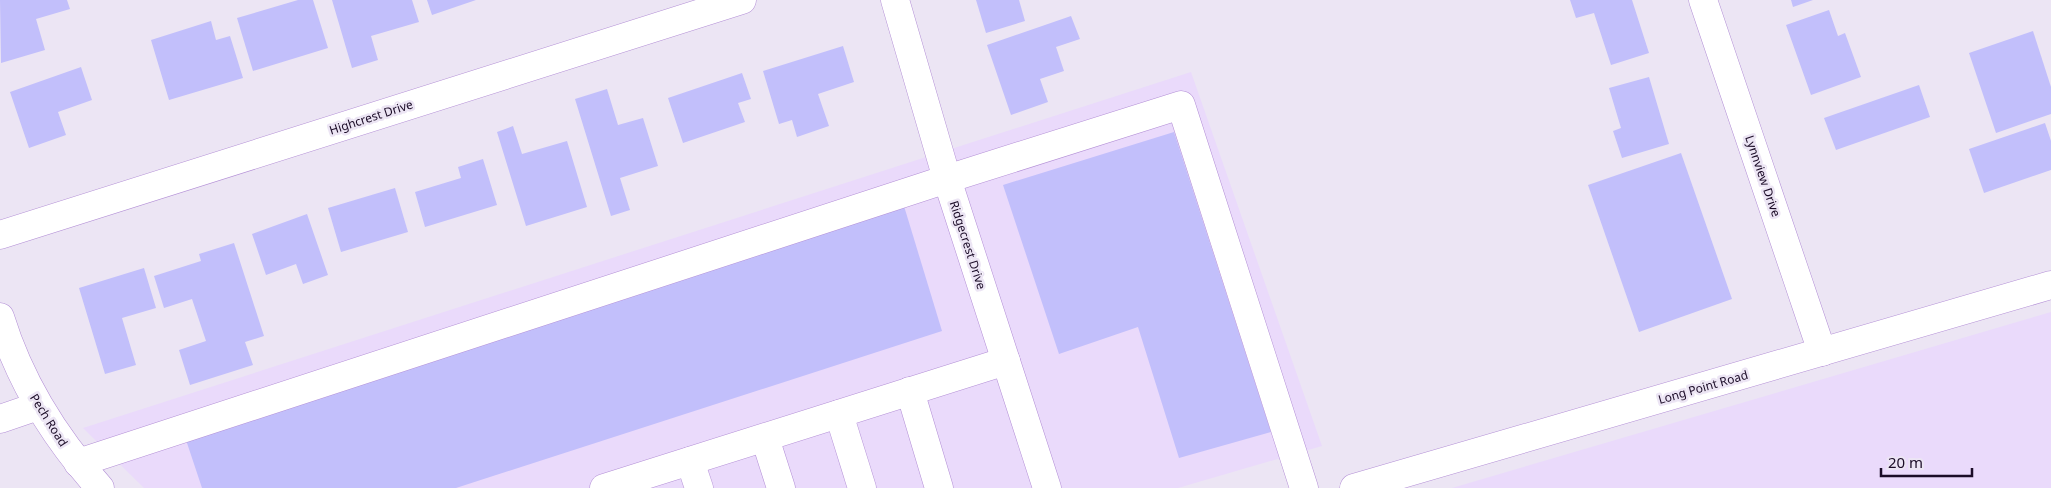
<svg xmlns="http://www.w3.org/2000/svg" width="2051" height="488" viewBox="0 0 2051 488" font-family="'Noto Sans',sans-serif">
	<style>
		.built { fill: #eadafb }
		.building { fill: #c2bffb }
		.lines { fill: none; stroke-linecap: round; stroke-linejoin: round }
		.minor-casing { stroke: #b38fd6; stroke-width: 29 }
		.major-casing { stroke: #b38fd6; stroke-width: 29 }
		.minor { stroke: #fff; stroke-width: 28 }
		.major { stroke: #fff; stroke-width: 28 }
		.labels { text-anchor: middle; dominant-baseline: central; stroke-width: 5; stroke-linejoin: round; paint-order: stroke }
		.street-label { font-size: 12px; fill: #1b0c27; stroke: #ece5f4 }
	</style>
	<rect width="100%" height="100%" fill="#ece5f4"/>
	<g class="built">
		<polygon points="1191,72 1322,446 1178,488 144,488 83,428"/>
		<polygon points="2051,312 2051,488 1452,488"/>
	</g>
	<g class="building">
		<polygon points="0,0 67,0 70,9 36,19 45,50 1,63"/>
		<polygon points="298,0 313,0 328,48 253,71 237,18"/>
		<polygon points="332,0 412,0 419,22 371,36 378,60 352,68"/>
		<polygon points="427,0 476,0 432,15"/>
		<polygon points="976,0 1019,0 1025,21 986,33"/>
		<polygon points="1570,0 1632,0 1649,53 1611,65 1594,13 1576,18"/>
		<polygon points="1791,0 1813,0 1793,7"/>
		<polygon points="1829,10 1838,36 1845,33 1861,77 1811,95 1786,25"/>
		<polygon points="1071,16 1080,39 1056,47 1064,71 1040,79 1048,102 1011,115 987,45"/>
		<polygon points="211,21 216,40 230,36 243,78 169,100 151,40"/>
		<polygon points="2033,31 2051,87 2051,114 1996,133 1969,53"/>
		<polygon points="843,46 854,82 818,94 829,126 797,137 792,120 779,124 763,71"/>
		<polygon points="81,67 92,100 58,112 66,135 29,148 10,92"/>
		<polygon points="742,73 751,99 738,103 745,122 683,143 668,98"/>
		<polygon points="1649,77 1669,144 1622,158 1613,131 1621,128 1609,88"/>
		<polygon points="1919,85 1930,117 1836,150 1824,118"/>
		<polygon points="607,89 618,125 643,118 658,166 620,178 630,210 611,216 575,99"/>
		<polygon points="2045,123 2051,141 2051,170 1984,193 1969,149"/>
		<polygon points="513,126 522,154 567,141 587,207 526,226 497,132"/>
		<polygon points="1174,132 1271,432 1179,458 1138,327 1059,354 1003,185"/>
		<polygon points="1681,153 1732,299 1639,332 1588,185"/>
		<polygon points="483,159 497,205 425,227 415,192 461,178 458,167"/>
		<polygon points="395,188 408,232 341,252 328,208"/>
		<polygon points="904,206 942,331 456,488 202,488 185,437"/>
		<polygon points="307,214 328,275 303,284 296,264 266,275 252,234"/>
		<polygon points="234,243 264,336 245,342 253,365 190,385 179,350 206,341 192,299 164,308 154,276 201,261 199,254"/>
		<polygon points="144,268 156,308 122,318 136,365 105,374 79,288"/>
	</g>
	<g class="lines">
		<g class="minor-casing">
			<g id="minor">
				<polyline points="895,0 947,179 1047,488"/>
				<polyline points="1703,0 1822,352"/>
				<polyline points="0,235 742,0"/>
				<path d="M0,317C20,382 55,438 100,488"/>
				<polyline points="910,391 939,488"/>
				<polyline points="839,414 862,488"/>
				<polyline points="0,419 38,406"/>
				<polyline points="765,438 781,488"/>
				<polyline points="690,461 699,488"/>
				<polyline points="78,463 947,179 1181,105 1304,488"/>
				<polyline points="604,488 1006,361"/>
			</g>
		</g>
		<g class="major-casing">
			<polyline id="major" points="1354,488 2051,285"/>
		</g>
		<use href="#minor" class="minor"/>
		<use href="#major" class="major"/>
	</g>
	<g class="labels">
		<g class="street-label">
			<text transform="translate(371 117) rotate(-18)">Highcrest Drive</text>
			<text transform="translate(1763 176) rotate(71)">Lynnview Drive</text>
			<text transform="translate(968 245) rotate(72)">Ridgecrest Drive</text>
			<text transform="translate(1703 387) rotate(-16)">Long Point Road</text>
			<text transform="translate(49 420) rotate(58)">Pech Road</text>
		</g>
	</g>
	<path d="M1881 468v8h91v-8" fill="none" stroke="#1b0c27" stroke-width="2.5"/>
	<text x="1888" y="468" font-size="15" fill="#1b0c27" stroke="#ece5f4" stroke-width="4" paint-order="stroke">20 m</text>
</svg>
